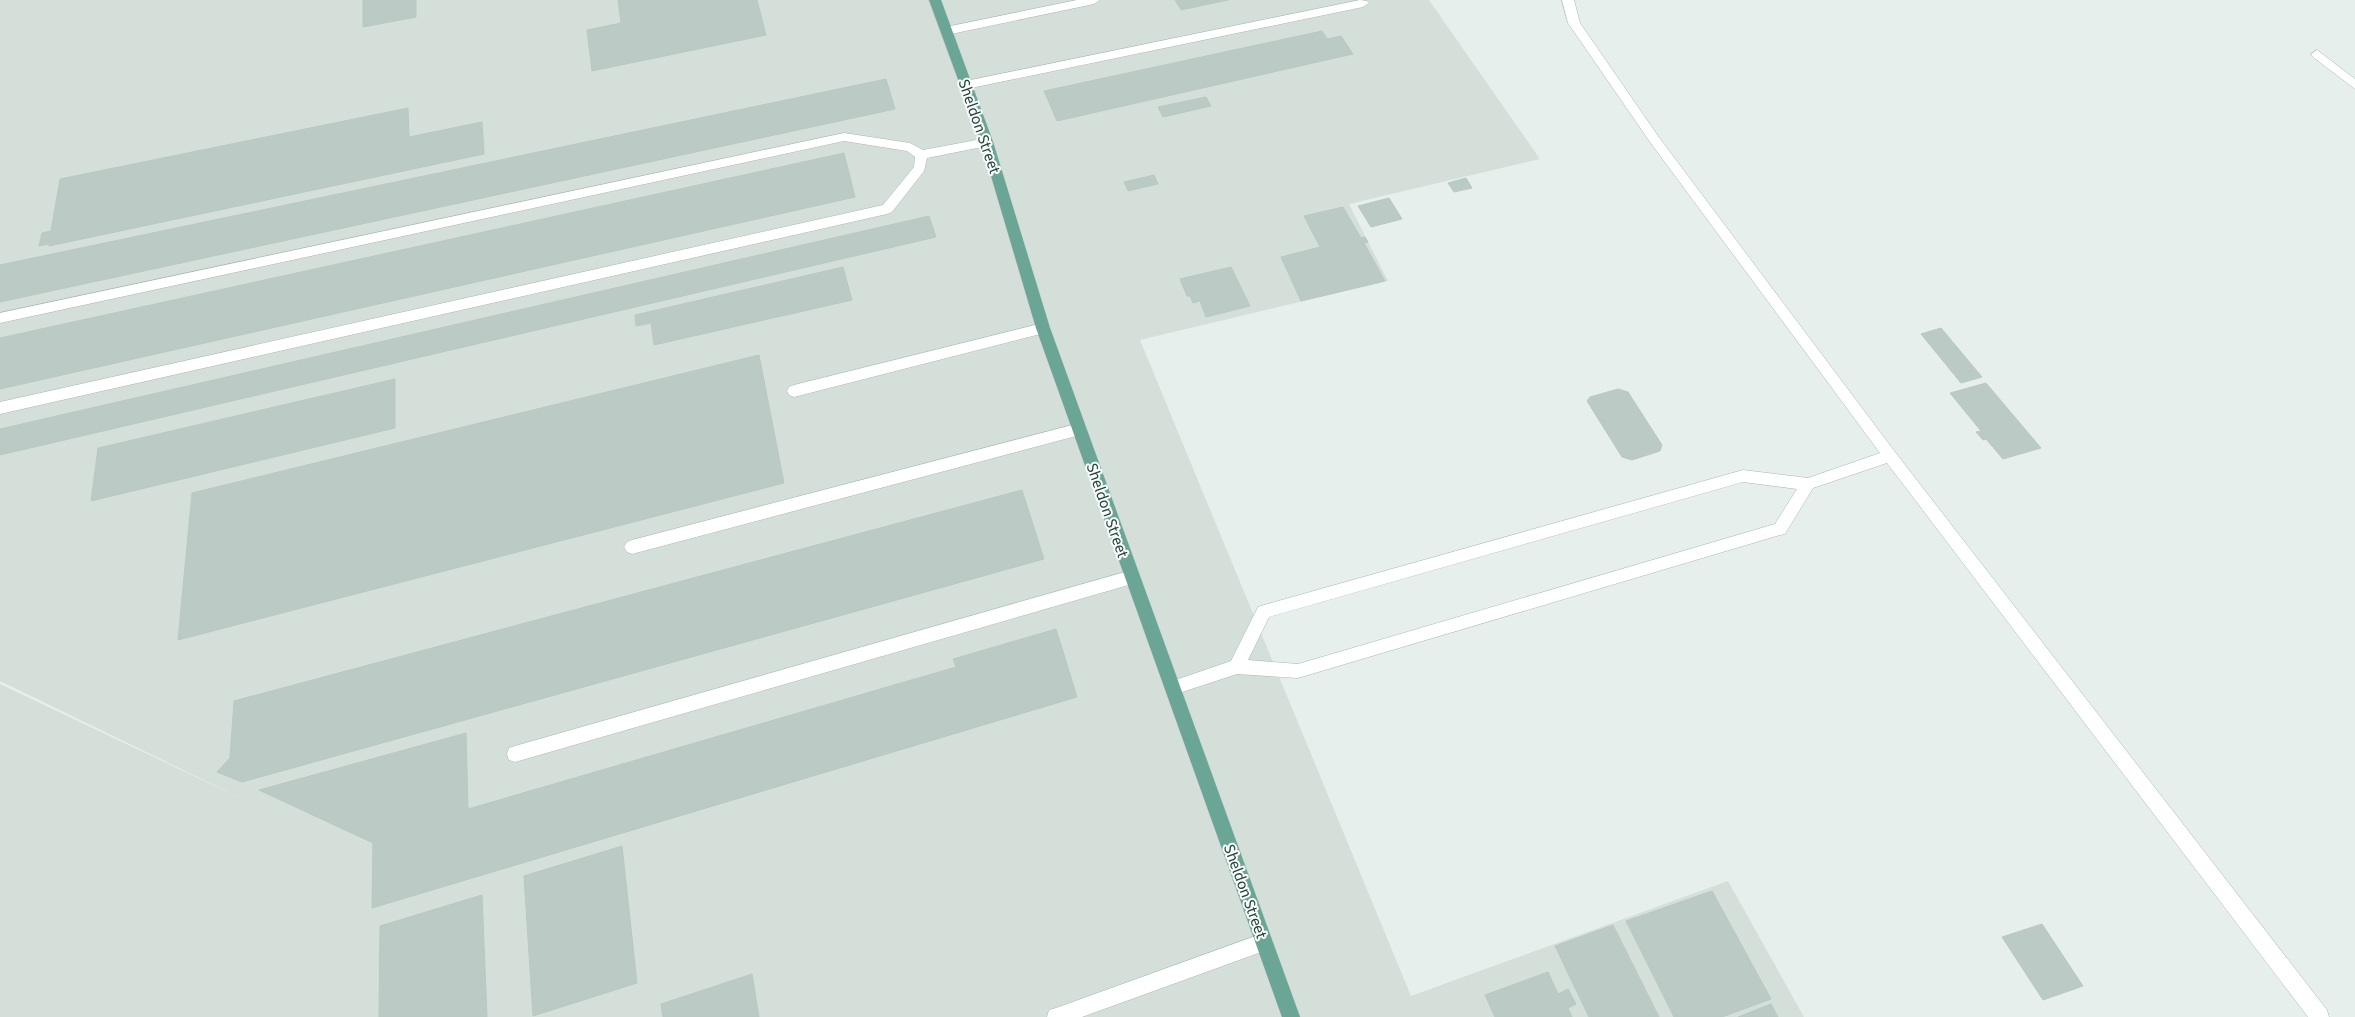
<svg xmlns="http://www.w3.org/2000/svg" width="2355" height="1017" font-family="'Source Sans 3',sans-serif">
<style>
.built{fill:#d4dfda}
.building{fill:#bbcac4;stroke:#b8c9c2}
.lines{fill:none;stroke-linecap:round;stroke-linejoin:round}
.minor-casing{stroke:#a8b8b2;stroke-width:1}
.major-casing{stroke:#c2cac8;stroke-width:1}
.minor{fill:#fff;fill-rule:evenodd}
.major{fill:#6aa596;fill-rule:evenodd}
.labels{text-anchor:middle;stroke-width:4;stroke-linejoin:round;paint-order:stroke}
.street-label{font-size:16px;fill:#24423a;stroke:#f7fbf9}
</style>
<rect width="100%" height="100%" fill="#e6efeb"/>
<polygon class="built" points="0,0 1429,0 1540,159 1349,204 1388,281 1140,340 1411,996 1728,881 1804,1017 0,1017 0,684 255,805 0,681"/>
<g class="building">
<polygon points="363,0 416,0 416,17 363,27"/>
<polygon points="618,0 757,0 766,35 592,71 587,30 621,23"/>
<polygon points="1175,0 1228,0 1181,10"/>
<polygon points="1322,31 1327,39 1341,36 1353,54 1057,121 1044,91"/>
<polygon points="886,79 895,109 0,302 0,265"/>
<polygon points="1206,97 1211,106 1163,117 1158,107"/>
<polygon points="408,108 409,137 482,122 484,154 49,246 49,244 39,246 42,233 51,231 60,179"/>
<polygon points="844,153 855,197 0,389 0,338"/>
<polygon points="1154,175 1158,184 1128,191 1124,182"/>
<polygon points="1466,178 1472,188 1454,192 1448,183"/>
<polygon points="1389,198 1402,219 1371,227 1358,206"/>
<polygon points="1343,207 1361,238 1365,237 1368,242 1364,243 1385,281 1301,301 1281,257 1320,247 1304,216"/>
<polygon points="929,216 936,237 0,455 0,429"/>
<polygon points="843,267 852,300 654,345 651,323 636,326 635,315"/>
<polygon points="1231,267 1250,306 1206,317 1200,301 1193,303 1190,296 1187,296 1180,279"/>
<polygon points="1941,328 1982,377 1961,383 1921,334"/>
<polygon points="759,355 784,483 178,640 192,493"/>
<polygon points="395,379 395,428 91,501 98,448"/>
<polygon points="1986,383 2041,448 2003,459 1986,439 1983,440 1976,432 1981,431 1950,393"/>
<polygon points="1618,389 1628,392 1662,445 1660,451 1632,460 1622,457 1587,401 1590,397"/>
<polygon points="1022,490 1044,559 242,782 217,772 230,758 234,701"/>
<polygon points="1056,629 1077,697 372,908 373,843 259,790 466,733 468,809 956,667 953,659"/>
<polygon points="622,846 637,983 533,1016 524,876"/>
<polygon points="1712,891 1771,999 1722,1017 1674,1017 1626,921"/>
<polygon points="482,895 487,1017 379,1017 380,926"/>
<polygon points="2042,924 2083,986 2043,1000 2002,937"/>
<polygon points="1613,925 1659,1017 1589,1017 1555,946"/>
<polygon points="1548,972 1558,994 1568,989 1576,1004 1568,1008 1572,1017 1495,1017 1485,995"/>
<polygon points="752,974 759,1017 663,1017 661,1004"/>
<polygon points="1771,1004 1778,1017 1738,1017"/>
</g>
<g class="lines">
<g class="minor-casing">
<g id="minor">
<polygon points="1077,0 1100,0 1094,4 946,35 940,31 946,27"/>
<polygon points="1360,0 1367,1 1369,3 1363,7 966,89 960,85 966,81"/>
<path d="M1562,0h12l6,23 78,113 237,316 432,558 2,7h-21l-421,-554 -74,25 -28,46 -5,1 -482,143 -61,-4 -64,21 -6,-2 -2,-5 2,-5 64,-22 27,-54 6,-2 479,-135 65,8 72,-25 -230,-311 -82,-119zM1743,482l54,7 -22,35 -477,140 -50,-4 21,-43z"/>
<polygon points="2317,50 2355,79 2355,89 2313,57 2311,54"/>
<polygon points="844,133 910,143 923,150 987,138 993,142 987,146 927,158 924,171 892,212 887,214 0,414 0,402 883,205 914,167 915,157 907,151 844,141 0,323 0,313"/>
<polygon points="1043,323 1048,324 1050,328 1048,332 794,397 789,395 787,391 789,387 794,385"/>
<polygon points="1080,423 1085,425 1087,429 1085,433 1080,435 632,554 627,552 624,547 627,542 632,540"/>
<polygon points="1132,570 1137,572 1140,577 1137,582 1132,584 515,762 509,760 507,754 509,748 515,746"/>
<polygon points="1264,933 1270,936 1273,942 1270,948 1264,951 1082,1017 1047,1017 1049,1010 1056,1008"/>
</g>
</g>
<g class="major-casing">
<polygon id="major" points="929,0 941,0 993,142 1050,328 1300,1017 1282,1017 1036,328 981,142"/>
</g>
<use href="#minor" class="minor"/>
<use href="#major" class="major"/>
</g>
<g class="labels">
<g class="street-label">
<text transform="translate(980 126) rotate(71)" y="6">Sheldon Street</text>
<text transform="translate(1108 510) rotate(71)" y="6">Sheldon Street</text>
<text transform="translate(1246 891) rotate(70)" y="6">Sheldon Street</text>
</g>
</g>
</svg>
